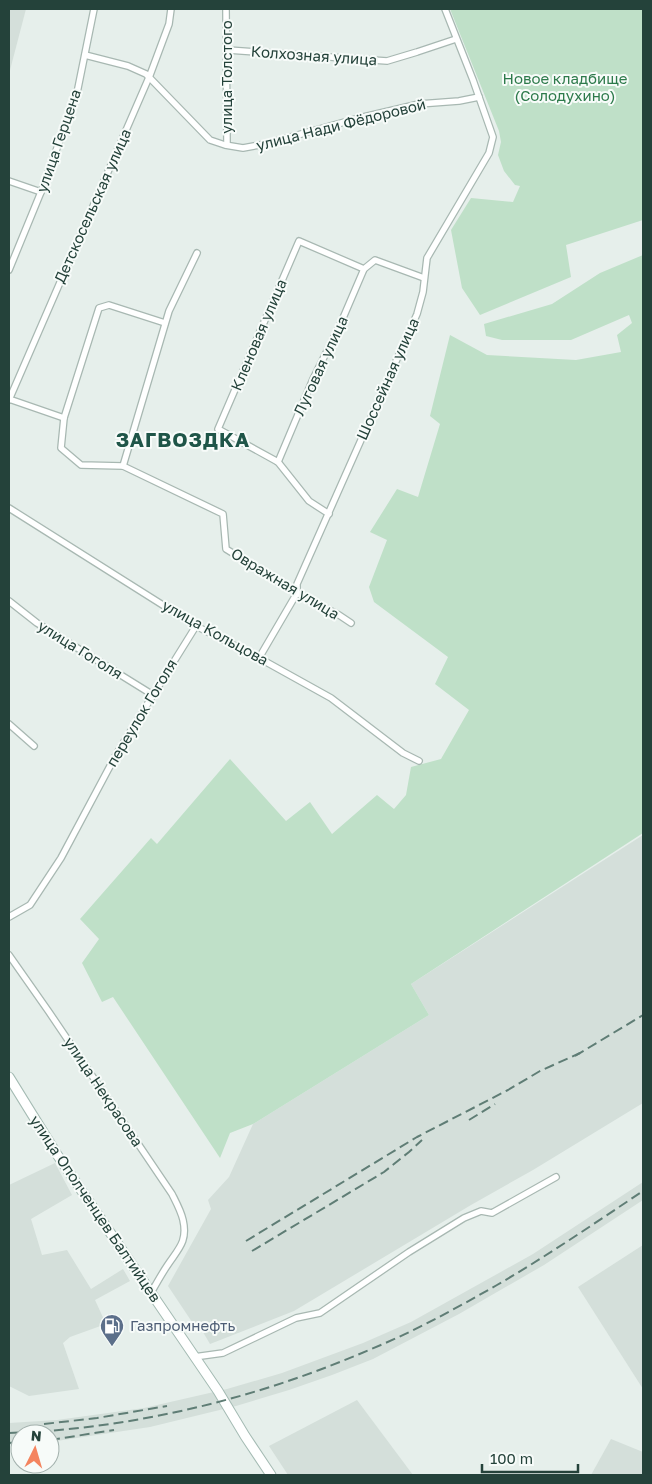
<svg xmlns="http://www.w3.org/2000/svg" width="652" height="1484" font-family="'Golos Text',sans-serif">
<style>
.built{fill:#d4dfda}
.green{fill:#bfe0c8}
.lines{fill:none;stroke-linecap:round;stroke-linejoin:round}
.minor-casing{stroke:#a8b8b2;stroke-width:8}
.secondary-casing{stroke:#a4bbb3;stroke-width:11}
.minor{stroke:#fff;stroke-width:5.5}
.secondary{stroke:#fff;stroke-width:9}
.rail{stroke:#5f7d75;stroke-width:2;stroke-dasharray:10 5;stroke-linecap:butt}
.labels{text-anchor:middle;stroke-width:4;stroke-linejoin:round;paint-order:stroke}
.street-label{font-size:15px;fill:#24423a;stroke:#f7fbf9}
.park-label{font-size:15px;fill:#2d7a4b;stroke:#f7fbf9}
.service-label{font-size:15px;fill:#4e5e75;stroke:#f7fbf9;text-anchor:start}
.district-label{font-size:20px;font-weight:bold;letter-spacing:1px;fill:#1f5548;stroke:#f7fbf9}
</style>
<rect width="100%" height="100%" fill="#e6efeb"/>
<g class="built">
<polygon points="9,9 26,9 9,74"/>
<polygon points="643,835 643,1103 533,1170 471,1205 294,1311 210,1344 200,1327 197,1328 194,1321 192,1322 168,1286 211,1209 208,1200 229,1177 253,1124 429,1015 411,984"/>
<polygon points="55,1163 72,1195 31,1219 42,1255 67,1250 91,1289 123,1269 130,1281 95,1300 106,1324 70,1337 63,1343 79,1389 29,1396 9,1386 9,1185"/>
<polygon points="643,1182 643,1200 544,1265 459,1314 373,1359 332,1375 289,1390 236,1406 150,1427 50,1442 50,1434 20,1434 20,1444 9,1445 9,1423 57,1420 144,1408 227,1389 282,1373 363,1343 411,1322 533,1254"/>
<polygon points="643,1245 643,1389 578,1287"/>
<polygon points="357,1400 413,1475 288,1475 269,1446"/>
<polygon points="611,1439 643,1452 643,1475 591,1475"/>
</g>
<g class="green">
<polygon points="450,9 643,9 643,220 566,245 571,277 480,315 462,288 451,230 471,198 513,202 520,186 515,185 504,171 498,155 501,142 499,131"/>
<polygon points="643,255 643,833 411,984 429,1015 253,1124 230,1133 220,1158 113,997 102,1002 82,963 99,939 80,919 151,838 157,844 230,759 286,821 310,802 332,834 377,795 394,809 406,795 411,767 441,759 469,710 435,684 448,657 374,602 369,587 387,540 370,532 397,489 418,497 440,424 430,416 450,335 487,355 576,360 621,352 617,335 632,323 629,315 571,340 502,340 486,336 484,324 552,304 600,273"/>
</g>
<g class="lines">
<g class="minor-casing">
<g id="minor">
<polyline points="226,9 227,145"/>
<polyline points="228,50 387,61 417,52 456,39"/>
<polyline points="85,55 128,66 146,74 210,140 225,145 243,148 265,144 359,118 419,104 459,101 479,97"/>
<polyline points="9,181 41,192"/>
<polyline points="9,270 41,192 77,93 94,9"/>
<polyline points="165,323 109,305 99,308 64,418 61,448 81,465 123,466 223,514 226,549 297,593 339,615 351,623"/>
<polyline points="9,399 64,418"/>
<polyline points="9,400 150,75 169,24 171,9"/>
<polyline points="278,462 313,379 340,325 364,269 375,260 424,278"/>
<polyline points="123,466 169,311 197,253"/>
<polyline points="9,508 196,626 259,658 331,698 403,753 419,761"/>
<polyline points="329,514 309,501 278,462 218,429 299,241 364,269"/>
<polyline points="9,601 37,623 153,695"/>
<polyline points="259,658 297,593 297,584 417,314 423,292 427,258 489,153 493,137 473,80 445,9"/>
<polyline points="9,724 34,746"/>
<polyline points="9,917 30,905 61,858 117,753 196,626"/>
<path d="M9,955l40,57 123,182c4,8 9,17 11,26 5,22 -5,29 -16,46 -6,9 -11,18 -16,27"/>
<polyline points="194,1357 223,1353 296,1318 320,1313 409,1252 464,1218 481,1211 492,1213 556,1177"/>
</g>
</g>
<g class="secondary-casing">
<polyline id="secondary" points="9,1077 56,1153 218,1391 245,1436 271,1475"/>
</g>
<use href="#minor" class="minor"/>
<use href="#secondary" class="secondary"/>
<g class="rail">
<polyline points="575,1056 643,1015"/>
<polyline points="469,1120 495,1104"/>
<polyline points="246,1241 417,1137 508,1090 540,1071 580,1053"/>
<polyline points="252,1251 384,1172 409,1152 422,1140"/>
<polyline points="44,1424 97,1418 167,1406"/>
<path d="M9,1433c123,-4 246,-34 360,-83 44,-18 86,-41 128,-65 50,-29 98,-62 146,-94"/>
<polyline points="50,1440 114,1430"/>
<polyline points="9,1443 20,1442"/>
</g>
</g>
<defs>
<g id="fuel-pin" transform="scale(1.25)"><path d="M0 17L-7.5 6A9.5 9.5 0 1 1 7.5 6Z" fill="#5c6f8a" stroke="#f7fbf9"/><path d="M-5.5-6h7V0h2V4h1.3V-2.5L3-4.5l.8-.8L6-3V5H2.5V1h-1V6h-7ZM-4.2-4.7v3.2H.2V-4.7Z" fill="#fff"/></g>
</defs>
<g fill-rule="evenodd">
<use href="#fuel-pin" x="112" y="1326"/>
</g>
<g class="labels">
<g class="street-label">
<text transform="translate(314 56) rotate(4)" y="5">Колхозная улица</text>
<text transform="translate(227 77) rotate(-90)" y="5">улица Толстого</text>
<text transform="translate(341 125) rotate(-14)" y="5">улица Нади Фёдоровой</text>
<text transform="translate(59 141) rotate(-71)" y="5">улица Герцена</text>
<text transform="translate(93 206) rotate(-66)" y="5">Детскосельская улица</text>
<text transform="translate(259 335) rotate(-67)" y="5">Кленовая улица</text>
<text transform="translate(321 366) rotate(-65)" y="5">Луговая улица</text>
<text transform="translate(388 379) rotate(-66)" y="5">Шоссейная улица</text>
<text transform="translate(285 584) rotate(31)" y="5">Овражная улица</text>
<text transform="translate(215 633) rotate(29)" y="5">улица Кольцова</text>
<text transform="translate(80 650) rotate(32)" y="5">улица Гоголя</text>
<text transform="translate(142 713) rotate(-59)" y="5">переулок Гоголя</text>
<text transform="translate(103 1092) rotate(56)" y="5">улица Некрасова</text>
<text transform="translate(95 1209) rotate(56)" y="5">улица Ополченцев Балтийцев</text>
</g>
<g class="park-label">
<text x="565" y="84">Новое кладбище<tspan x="565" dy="17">(Солодухино)</tspan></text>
</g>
<g class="service-label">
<text x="130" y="1331">Газпромнефть</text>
</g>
<g class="district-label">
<text x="183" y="447">ЗАГВОЗДКА</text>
</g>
</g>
<rect width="652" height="1484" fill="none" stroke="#24423a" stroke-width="20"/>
<g transform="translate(35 1449) rotate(5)"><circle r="24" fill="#f7fbf9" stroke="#a3b1ad"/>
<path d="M0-4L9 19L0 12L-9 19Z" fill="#f4845f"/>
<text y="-8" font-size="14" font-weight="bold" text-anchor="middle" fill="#24423a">N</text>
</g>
<path d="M482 1464v8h96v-8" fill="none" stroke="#24423a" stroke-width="2.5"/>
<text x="490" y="1464" font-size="15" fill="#24423a" stroke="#f7fbf9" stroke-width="4" paint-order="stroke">100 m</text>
</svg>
